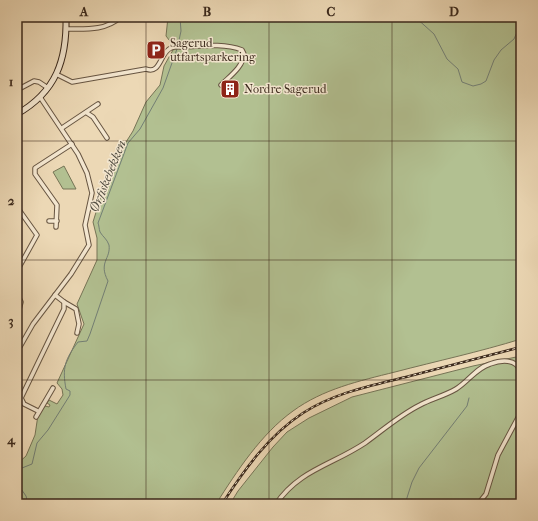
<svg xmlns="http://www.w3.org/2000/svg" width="538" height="521" font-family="'IM FELL French Canon',serif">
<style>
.green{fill:#b2c091;stroke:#767456}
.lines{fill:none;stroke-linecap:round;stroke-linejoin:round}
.stream{stroke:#737f75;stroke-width:1}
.street-casing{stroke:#675542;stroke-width:5.5}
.secondary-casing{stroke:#3b291c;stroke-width:7}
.street{stroke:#f3e6cf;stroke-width:3.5}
.secondary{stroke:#f3e6cf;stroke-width:5}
.rail-casing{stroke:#3b291c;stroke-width:2.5}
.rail{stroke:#f3e6cf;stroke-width:1;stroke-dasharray:3;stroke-linecap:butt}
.grid{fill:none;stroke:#3b291c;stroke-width:1;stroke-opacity:0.55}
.labels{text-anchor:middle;stroke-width:3;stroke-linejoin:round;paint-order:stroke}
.poi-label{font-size:12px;fill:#3b291c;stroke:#f3e6cf;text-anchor:start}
.water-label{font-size:13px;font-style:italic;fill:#524d41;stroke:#f3e6cf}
.neatline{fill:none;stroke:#3b291c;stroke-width:1.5}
.grid-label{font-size:13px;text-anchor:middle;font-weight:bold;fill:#3b291c}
</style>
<rect width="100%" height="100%" fill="#ecd8b5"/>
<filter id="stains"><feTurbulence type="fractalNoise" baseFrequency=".005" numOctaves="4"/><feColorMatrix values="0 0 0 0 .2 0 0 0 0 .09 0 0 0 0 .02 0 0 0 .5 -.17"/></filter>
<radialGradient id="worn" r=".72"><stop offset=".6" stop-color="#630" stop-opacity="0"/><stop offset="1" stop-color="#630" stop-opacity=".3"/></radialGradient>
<g class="green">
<path d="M168,17h353v322c-42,13 -84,22 -126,33 -36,9 -72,17 -102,39 -32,23 -56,60 -77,93h-192l-4,-7 1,7h-4v-10l2,1 -2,-3v-28l9,-8 9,-21 3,-20 7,-9 4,1 1,-2 -3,-2 2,-3 8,4 6,-9 -1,-6 -5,-6 27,-59 -7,-20 20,-44v-22l-4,-16 13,-42 15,-30 12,-19 13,-29 14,-17 4,-19 9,-16v-5l-7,-9z"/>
<polygon points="64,166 76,189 63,189 53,172"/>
<polygon points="521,356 521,504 230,504 238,491 273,447 287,432 309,418 352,397 473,366"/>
</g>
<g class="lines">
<g class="stream">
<polyline points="415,17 434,34 447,59 458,69 462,82 473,86 481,84 486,81 494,60 501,50 514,39 521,23"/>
<polyline points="178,45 181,31 180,17"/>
<path d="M17,470l15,-6 5,-21 11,-13 22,-35v-4l-4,-2c-4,-21 -1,-30 12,-47l9,-1 3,-7 18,-53c-10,-19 3,-22 1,-36 -2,-6 -6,-8 -9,-13 -1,-3 -1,-7 -2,-9l30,-80 12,-14 23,-41 14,-39"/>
<polyline points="17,483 26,496 28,504"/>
<polyline points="38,504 47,501 47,504"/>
<polyline points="405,504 412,482 419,468 467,406 469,398"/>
</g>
<g class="street-casing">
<g id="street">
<path d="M66,29c20,0 39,2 55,-12"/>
<path d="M56,74l16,8 74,-13c15,6 14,-17 25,-21 4,-2 9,-1 13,-1 18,-1 40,-4 58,3l2,4c-1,13 -14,22 -23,31"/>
<polyline points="17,90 34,81 39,82 48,88"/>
<polyline points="87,113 93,117 107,138"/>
<polyline points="62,128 98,104"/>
<polyline points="17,207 37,235 17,271"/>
<polyline points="49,221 57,221"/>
<polyline points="56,227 57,205 35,174 35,168 72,144"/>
<polyline points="17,294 21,302 17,317"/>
<polyline points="64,302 76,309 79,324 77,333"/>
<polyline points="17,352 33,324 71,274 89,245 85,225 92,193 87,173 78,154 40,97"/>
<polyline points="38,411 24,404 21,398 64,309 64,302 55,295"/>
<polyline points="36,417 53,388"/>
<path d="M276,504c23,-34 56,-39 89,-61 18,-13 35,-28 55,-38 11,-6 24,-9 36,-16 12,-7 20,-21 34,-25 11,-4 26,-6 31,8"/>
<polyline points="478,504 486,494 498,455 521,412"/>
</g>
</g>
<g class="secondary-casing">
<path id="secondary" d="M17,114c39,-22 50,-54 49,-97"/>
</g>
<use href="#street" class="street"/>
<use href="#secondary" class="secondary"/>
<g class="rail-casing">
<path id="rail" d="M222,504c22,-34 47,-69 81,-91 31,-20 67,-27 103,-36 38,-10 77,-20 115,-30"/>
</g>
<use href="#rail" class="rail"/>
</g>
<path class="grid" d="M146,17v487M269,17v487M392,17v487M17,141h504M17,260h504M17,380h504"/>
<defs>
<g id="parking-square" transform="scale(1)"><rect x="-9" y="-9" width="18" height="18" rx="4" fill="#8f2418" stroke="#f3e6cf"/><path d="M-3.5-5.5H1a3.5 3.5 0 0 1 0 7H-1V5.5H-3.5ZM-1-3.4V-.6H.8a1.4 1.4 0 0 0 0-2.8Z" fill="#fff"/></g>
<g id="building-square" transform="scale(1)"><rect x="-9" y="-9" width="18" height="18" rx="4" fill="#8f2418" stroke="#f3e6cf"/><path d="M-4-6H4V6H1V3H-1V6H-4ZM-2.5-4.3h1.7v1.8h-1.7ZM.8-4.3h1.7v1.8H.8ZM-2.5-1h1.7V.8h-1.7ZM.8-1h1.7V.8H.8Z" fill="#fff"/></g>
</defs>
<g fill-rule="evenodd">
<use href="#parking-square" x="156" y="50"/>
<use href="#building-square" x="230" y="89"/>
</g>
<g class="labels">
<g class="poi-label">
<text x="170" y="47">Sagerud<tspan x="170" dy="14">utfartsparkering</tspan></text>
<text x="244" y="93">Nordre Sagerud</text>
</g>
<g class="water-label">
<text transform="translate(107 176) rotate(-68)" y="5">Ørfiskebekken</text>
</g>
</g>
<rect width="538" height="521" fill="none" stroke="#ecd8b5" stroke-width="44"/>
<rect x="22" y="22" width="494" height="477" class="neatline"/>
<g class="grid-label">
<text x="84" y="16">A</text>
<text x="207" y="16">B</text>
<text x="331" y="16">C</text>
<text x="454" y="16">D</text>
<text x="11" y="86">1</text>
<text x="11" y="205">2</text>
<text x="11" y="325">3</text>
<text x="11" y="444">4</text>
</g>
<rect width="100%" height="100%" filter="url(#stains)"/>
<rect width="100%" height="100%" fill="url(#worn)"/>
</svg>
